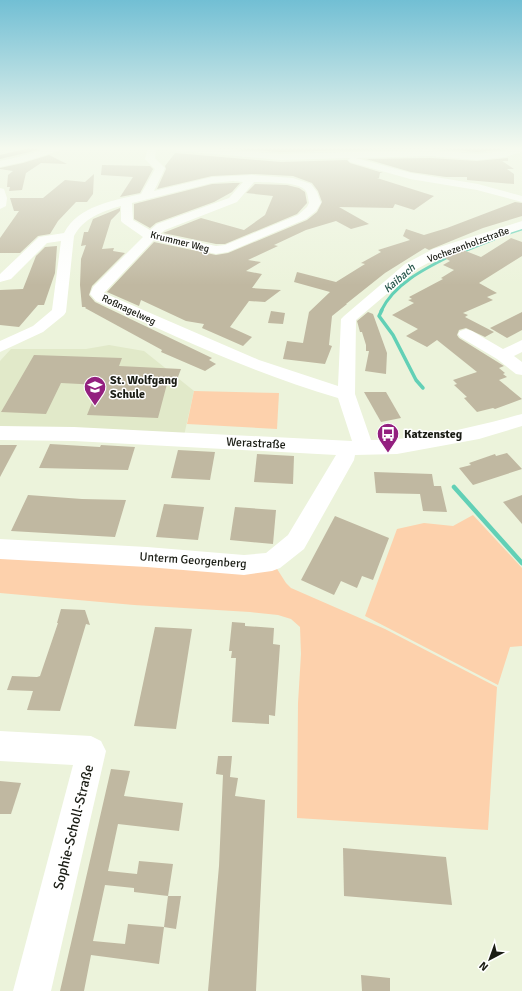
<svg xmlns="http://www.w3.org/2000/svg" width="522" height="991" font-family="Signika,sans-serif">
<style>
.built{fill:#e1e9c9}
.green{fill:#fdd1ac}
.lines{fill:none;stroke-linecap:round;stroke-linejoin:round}
.stream-far2{stroke:#62d0b6;stroke-width:3}
.stream-far1{stroke:#62d0b6;stroke-width:3.5}
.stream{stroke:#62d0b6;stroke-width:4.5}
.building{fill:#c0b8a1}
.minor{fill:#fff;fill-rule:evenodd}
.labels{text-anchor:middle;stroke-width:3;stroke-linejoin:round;paint-order:stroke}
.far-street-label{font-size:10px;fill:#1a1c14;stroke:#fff}
.far-water-label{font-size:11px;font-style:italic;fill:#27564b;stroke:#fff}
.poi-label{font-size:12px;font-weight:bold;fill:#1a1c14;stroke:#fff;text-anchor:start}
.street-label{font-size:12px;fill:#1a1c14;stroke:#fff}
.near-street-label{font-size:14px;fill:#1a1c14;stroke:#fff}
</style>
<rect width="100%" height="100%" fill="#ecf3db"/>
<polygon class="built" points="109,345 144,351 194,391 183,440 0,430 0,361 11,349 86,349"/>
<g class="green">
<polygon points="194,391 279,393 277,429 187,424"/>
<polygon points="473,515 522,568 522,646 510,647 498,685 365,616 397,529 424,523 453,526"/>
<polygon points="0,549 272,561 286,583 291,588 385,629 497,687 488,830 297,818 298,703 301,654 300,627 291,619 278,615 250,612 134,605 0,593"/>
</g>
<g class="lines">
<g class="stream-far2">
<polyline points="506,234 522,229"/>
<polyline points="459,253 494,239"/>
<path d="M381,311c13,-27 43,-42 69,-55"/>
</g>
<polyline class="stream-far1" points="382,310 379,316 393,335 416,380 423,388"/>
<polyline class="stream" points="454,487 522,563"/>
</g>
<g class="building">
<polygon points="33,147 38,150 0,159 0,155"/>
<polygon points="204,147 366,147 367,149 420,147 508,147 508,149 477,152 430,148 281,152"/>
<polygon points="175,153 281,162 347,160 350,163 383,173 380,173 379,178 377,178 434,196 414,210 395,204 393,208 339,207 369,224 351,229 336,221 306,230 274,245 278,246 248,260 261,262 246,271 262,274 252,288 281,290 265,302 249,301 230,327 252,337 243,346 202,328 204,324 186,321 141,300 139,306 107,292 154,242 216,255 228,253 307,220 317,212 322,202 318,191 312,183 293,176 252,174 212,176 157,189 166,169 165,166"/>
<polygon points="49,155 67,164 41,163 26,173 22,190 9,191 10,187 7,187 8,175 13,171 0,169 0,168 23,163"/>
<polygon points="430,158 477,161 508,158 508,161 502,161 514,169 507,169 514,174 514,184 467,180 467,177 446,177 411,172 366,159"/>
<polygon points="102,165 150,166 153,169 140,193 120,197 133,177 101,175"/>
<polygon points="94,174 93,194 87,202 76,202 58,221 50,234 38,236 20,253 0,253 0,238 19,211 14,211 10,198 43,198 65,180 85,182"/>
<polygon points="233,183 240,183 232,192 214,202 156,223 150,228 134,219 134,204 212,184"/>
<polygon points="255,184 287,185 299,188 305,192 307,203 297,214 225,244 216,244 163,233 201,218 244,230 265,215 273,196 246,193"/>
<polygon points="515,202 522,203 522,216 483,228 429,250 425,248 385,273 346,304 347,304 332,316 329,345 332,346 325,364 283,359 287,341 303,343 309,312 330,292 294,282 297,272 336,282 365,264 361,263 381,252 378,250 410,240 403,236 406,229 424,235 447,228"/>
<polygon points="120,208 120,211 111,220 102,249 114,248 113,251 125,253 92,286 89,295 95,302 212,358 209,360 216,364 205,371 161,352 162,350 85,308 86,307 82,307 80,285 81,259 86,245 81,246 84,232 88,232 93,219"/>
<polygon points="511,238 522,242 522,256 479,283 497,293 487,297 493,300 463,313 468,315 465,317 494,332 485,337 466,328 459,330 457,335 459,338 504,366 499,368 505,373 503,374 507,377 499,380 522,399 495,409 493,408 477,412 464,398 467,397 454,385 457,384 453,380 477,372 437,340 427,347 406,336 418,329 392,315 414,303 408,300 412,299 409,297 443,279 441,278 454,270 443,265 450,261 443,257 463,250 481,257"/>
<polygon points="57,246 55,273 44,305 38,305 19,327 0,325 0,290 23,289 36,256 45,247"/>
<polygon points="271,311 285,313 283,324 268,323"/>
<polygon points="368,312 373,314 387,353 386,374 365,371 369,351 366,351 366,345 362,332 360,332 357,321"/>
<polygon points="522,312 522,330 507,338 490,328"/>
<polygon points="34,355 122,358 119,366 181,369 175,385 167,384 158,418 87,415 99,385 61,383 46,414 1,412"/>
<polygon points="364,392 386,392 401,418 381,422"/>
<polygon points="50,444 100,447 101,445 135,447 128,470 39,468"/>
<polygon points="0,445 17,445 0,477"/>
<polygon points="178,450 215,452 210,480 171,478"/>
<polygon points="507,453 522,469 473,485 459,468 471,465 469,463 495,454 496,456"/>
<polygon points="257,454 294,456 293,484 254,482"/>
<polygon points="374,472 432,474 434,486 441,486 447,512 423,511 420,494 376,493"/>
<polygon points="28,495 82,499 126,500 115,537 11,531"/>
<polygon points="522,495 522,524 503,502"/>
<polygon points="164,504 204,507 198,540 156,537"/>
<polygon points="235,507 276,510 273,544 230,540"/>
<polygon points="335,516 389,538 373,580 362,576 357,588 341,581 334,595 301,580"/>
<polygon points="61,609 85,610 90,625 86,624 60,711 27,710 33,691 7,690 12,676 37,677 40,676 58,623 57,623"/>
<polygon points="232,622 245,623 245,626 274,628 273,644 280,645 275,716 269,715 269,724 232,722 236,658 231,658 232,651 229,651"/>
<polygon points="155,627 192,629 176,729 134,726"/>
<polygon points="218,756 232,756 230,777 238,778 235,796 265,800 256,991 208,991 219,866 223,775 216,774"/>
<polygon points="111,769 130,771 124,796 183,803 179,831 118,824 108,871 137,874 139,861 173,864 168,896 134,892 134,888 105,885 93,941 125,944 128,924 164,927 159,964 91,955 84,991 60,991"/>
<polygon points="0,781 21,783 11,814 0,814"/>
<polygon points="343,848 446,857 452,905 344,896"/>
<polygon points="168,896 181,896 176,929 164,927"/>
<polygon points="361,975 390,978 390,991 362,991"/>
</g>
<g class="lines">
<g class="minor">
<polygon points="53,147 66,147 64,149 23,162 0,167 0,161 18,157"/>
<path d="M148,147h41l92,7 149,-4 47,4 27,-3 18,-4v5l-17,5 -28,3 -47,-4 -74,2 55,15 67,11 44,12v6l-45,-12 -67,-11 -60,-17 -2,-2 2,-2 -69,2 -125,-11 -1,9 10,10 -11,23 58,-14 40,-2 41,3 18,6 6,8 4,11 -5,8 -10,8 -78,33 -12,2 -62,-14 -50,53 155,67 79,26 3,-67 3,-3 61,-52 28,-15 89,-28v8l-79,26 -28,15 -59,50 -1,74 16,46c51,0 102,-13 151,-26v12l-43,13 -82,15 -42,1 -1,5 -50,89 -24,19 -8,3 -28,4 -97,-8 -147,-8v-20l147,8 97,8 22,-2 22,-18 48,-80 -262,-14 -74,-1v-14l74,1 278,14 -14,-43c-84,-24 -162,-62 -242,-97l-6,-7 3,-7 50,-50 -20,-14 -2,-2v-15c-19,5 -38,13 -47,30l-8,76 -2,3 -21,17 -43,20v-11l33,-15 19,-16 9,-69 -14,2 -36,36 -11,3v-8l39,-37 25,-4c15,-28 49,-32 77,-39l14,-25 -10,-10zM233,181l10,1 -14,16 -72,26 -7,6 -17,-10 -1,-17 80,-20zM254,182c13,1 40,-1 50,7 4,3 4,9 5,14l-2,4 -9,8 -73,30 -9,1 -56,-12 5,-4 72,-28z"/>
<polygon points="0,188 4,189 7,198 6,206 0,209"/>
<polygon points="466,329 472,331 503,349 522,340 522,352 514,356 522,362 522,375 516,374 497,359 460,337 458,334 460,331"/>
<polygon points="0,731 91,736 101,741 106,751 51,991 13,991 73,765 0,761"/>
</g>
</g>
<linearGradient id="sky" x2="0" y2="1"><stop stop-color="#72bfd4"/><stop offset="0.52" stop-color="#f6faef"/><stop offset="1" stop-color="#f6faef" stop-opacity="0"/></linearGradient>
<rect width="522" height="285" fill="url(#sky)"/>
<defs>
<g id="school-pin" transform="scale(1.15)"><path d="M0 17L-7.5 6A9.5 9.5 0 1 1 7.5 6Z" fill="#93207f" stroke="#fff"/><path d="M0-5L7-2L0 1L-7-2ZM-4 1L0 2.5L4 1V4Q0 6-4 4Z" fill="#fff"/></g>
<g id="bus-pin" transform="scale(1.15)"><path d="M0 17L-7.5 6A9.5 9.5 0 1 1 7.5 6Z" fill="#93207f" stroke="#fff"/><path d="M-5-6H5V4H4V6H2V4H-2V6H-4V4H-5ZM-3.5-4V0h7V-4ZM-3.5 1.2v1.5H-2V1.2ZM2 1.2v1.5H3.5V1.2Z" fill="#fff"/></g>
</defs>
<g fill-rule="evenodd">
<use href="#school-pin" x="95" y="387"/>
<use href="#bus-pin" x="388" y="434"/>
</g>
<g class="labels">
<g class="far-street-label">
<text transform="translate(180 241) rotate(14)" y="4">Krummer Weg</text>
<text transform="translate(468 244) rotate(-20)" y="4">Vochezenholzstraße</text>
<text transform="translate(129 309) rotate(25)" y="4">Roßnagelweg</text>
</g>
<g class="far-water-label">
<text transform="translate(399 278) rotate(-41)" y="4">Kaibach</text>
</g>
<g class="poi-label">
<text x="110" y="384">St. Wolfgang<tspan x="110" dy="14">Schule</tspan></text>
<text x="404" y="438">Katzensteg</text>
</g>
<g class="street-label">
<text transform="translate(256 443) rotate(3)" y="4">Werastraße</text>
<text transform="translate(193 560) rotate(4)" y="4">Unterm Georgenberg</text>
</g>
<g class="near-street-label">
<text transform="translate(73 827) rotate(-76)" y="5">Sophie-Scholl-Straße</text>
</g>
</g>
<g transform="translate(490 959) rotate(221)" stroke="#ffffff" stroke-width="3" paint-order="stroke">
<path d="M0-3L7 15L0 10L-7 15Z" fill="#1a1c14"/>
<text y="-6" font-size="11" font-weight="bold" text-anchor="middle" fill="#1a1c14">N</text>
</g>
</svg>
